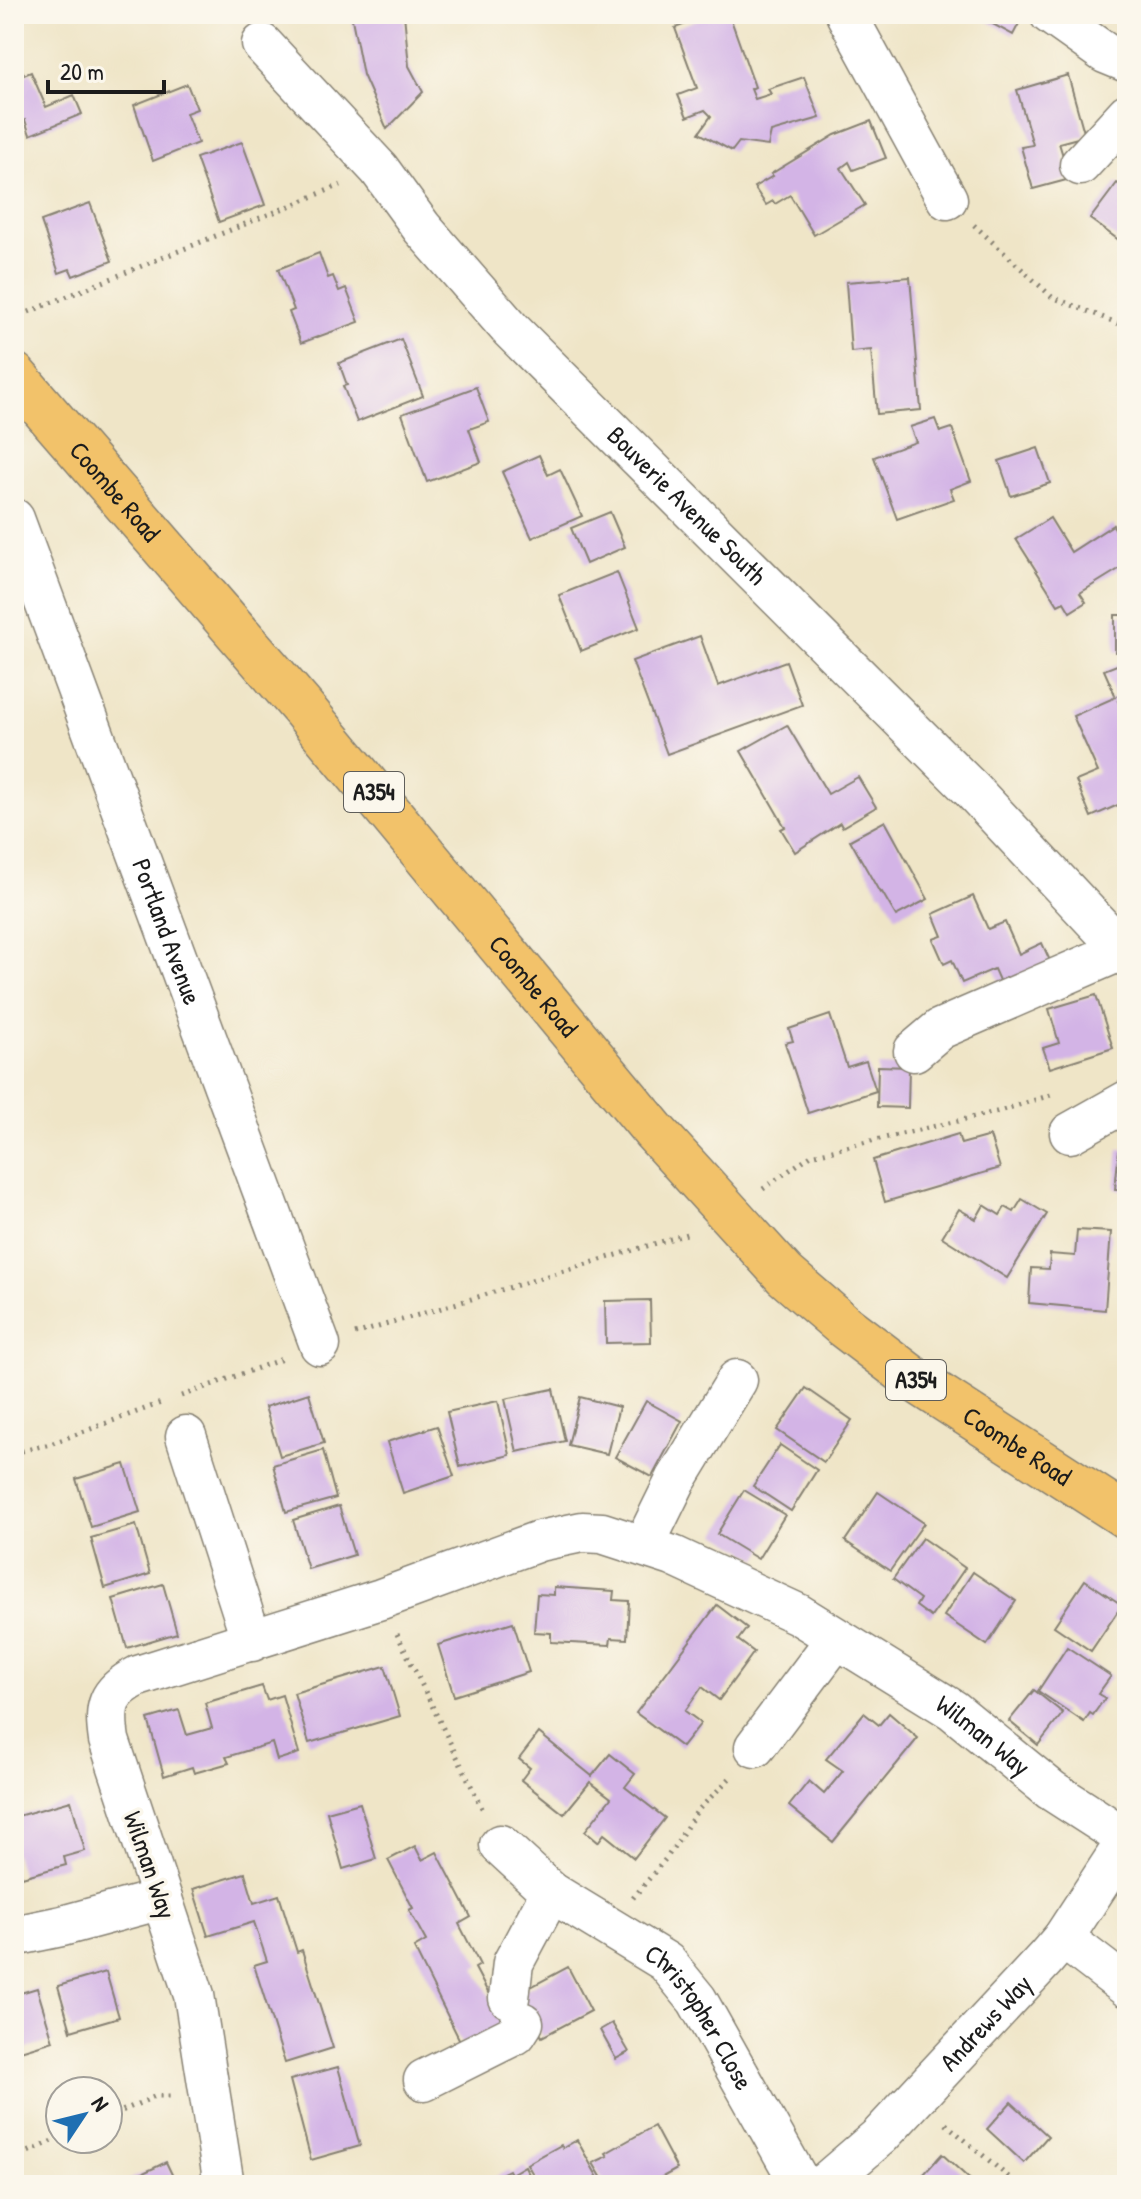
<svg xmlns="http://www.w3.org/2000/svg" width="1141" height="2199" font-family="'Patrick Hand',sans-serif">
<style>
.building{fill:#d3b4e6}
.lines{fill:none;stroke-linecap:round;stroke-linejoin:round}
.minor-casing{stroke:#868072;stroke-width:43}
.highway-casing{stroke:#868072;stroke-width:47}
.path{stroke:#868072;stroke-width:5;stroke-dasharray:2 6;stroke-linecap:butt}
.minor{stroke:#fff;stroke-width:40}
.highway{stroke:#f2c26a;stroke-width:44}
.labels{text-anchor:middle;stroke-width:7;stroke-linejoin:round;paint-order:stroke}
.shield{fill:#fbf7ec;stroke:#5f5e5a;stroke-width:2}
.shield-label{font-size:24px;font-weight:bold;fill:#1c1c1c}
.street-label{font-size:26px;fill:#1c1c1c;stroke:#fbf7ec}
</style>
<rect width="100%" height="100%" fill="#fbf7ec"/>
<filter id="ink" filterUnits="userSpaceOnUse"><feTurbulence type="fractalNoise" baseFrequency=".0125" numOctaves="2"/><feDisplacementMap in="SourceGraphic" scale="16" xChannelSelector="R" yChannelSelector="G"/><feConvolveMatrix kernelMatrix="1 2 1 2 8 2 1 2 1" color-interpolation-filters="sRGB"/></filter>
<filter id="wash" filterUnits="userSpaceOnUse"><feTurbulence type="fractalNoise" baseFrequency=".006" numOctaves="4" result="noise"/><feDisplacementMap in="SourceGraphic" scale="32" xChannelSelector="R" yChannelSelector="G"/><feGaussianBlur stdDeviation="1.8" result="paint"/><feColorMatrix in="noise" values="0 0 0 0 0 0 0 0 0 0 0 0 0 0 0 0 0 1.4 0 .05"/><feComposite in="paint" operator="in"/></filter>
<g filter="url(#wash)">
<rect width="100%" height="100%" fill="#efe5c7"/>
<g id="blocks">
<g class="building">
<polygon points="351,14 404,14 409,66 423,92 387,129 363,75"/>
<polygon points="712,14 729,14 755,87 751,89 755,99 771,94 768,89 804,77 820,118 771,132 768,146 739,142 732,151 699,133 711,116 705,110 687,117 678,95 697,88 675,28"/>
<polygon points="974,14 1024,14 1013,35"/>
<polygon points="14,51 24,75 31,72 46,107 74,95 82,114 30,135 25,120 14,124"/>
<polygon points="1068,75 1085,136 1059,143 1070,179 1033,189 1021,147 1033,145 1017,90"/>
<polygon points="187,84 197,109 186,113 198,143 153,161 134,105"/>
<polygon points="871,121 886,158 853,170 849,162 841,168 865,205 814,235 790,195 775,204 773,201 766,205 754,187 773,176 771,174 835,135"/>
<polygon points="242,142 265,205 219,222 196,158"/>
<polygon points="1117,183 1127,190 1127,246 1090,219"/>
<polygon points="90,203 112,261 73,276 70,269 59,273 41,221"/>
<polygon points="319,253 328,278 333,276 339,291 346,288 359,322 301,343 289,312 294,310 278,269"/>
<polygon points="910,277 921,410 877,414 871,350 851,352 846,282"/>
<polygon points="401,339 423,396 357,422 343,386 347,385 339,363"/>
<polygon points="476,387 489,422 469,429 481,462 427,482 402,414"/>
<polygon points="935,419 940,432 952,428 971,481 950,489 954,499 897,519 874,457 916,442 910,427"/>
<polygon points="1038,448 1050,483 1011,496 999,461"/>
<polygon points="539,455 548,475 560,469 582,516 532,538 502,472"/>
<polygon points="610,512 625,547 586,564 571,528"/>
<polygon points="1050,518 1071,552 1113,525 1118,534 1127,529 1127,564 1080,593 1086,602 1070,612 1064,602 1058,605 1016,539"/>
<polygon points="617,572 639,628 581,651 559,595"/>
<rect x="1115" y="615" width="12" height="37"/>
<polygon points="700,636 718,686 786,661 802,705 667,754 632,661"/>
<polygon points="1127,661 1127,697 1118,701 1127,721 1127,801 1091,817 1076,781 1098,772 1073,716 1116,697 1104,670"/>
<polygon points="787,725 828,794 858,777 876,807 842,827 840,823 795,852 781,829 785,827 741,751"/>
<polygon points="885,821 928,899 896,916 882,892 880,893 850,840"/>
<polygon points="973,896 988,929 1005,922 1019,954 1042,943 1051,963 1001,985 994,969 962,983 952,960 944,964 933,939 942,936 933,914"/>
<polygon points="1096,995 1113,1048 1050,1068 1043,1048 1059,1043 1049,1009"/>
<polygon points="830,1015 847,1067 866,1061 876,1091 808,1113 785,1043 793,1041 789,1029"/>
<polygon points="878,1066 909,1067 908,1108 877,1107"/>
<polygon points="958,1134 961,1144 990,1136 1000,1168 885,1202 873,1160"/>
<polygon points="1119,1149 1127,1150 1127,1190 1115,1189"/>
<polygon points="1022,1199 1047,1214 1007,1278 942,1237 959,1209 976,1219 984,1205 1000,1215 1005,1207 1014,1212"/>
<polygon points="1077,1230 1111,1232 1105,1310 1029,1303 1031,1268 1049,1269 1050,1254 1075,1256"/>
<polygon points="650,1300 651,1342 606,1343 605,1301"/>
<polygon points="806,1388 852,1420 824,1462 777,1430"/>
<polygon points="553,1389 565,1441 517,1452 505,1399"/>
<polygon points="309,1393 324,1443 280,1456 265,1407"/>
<polygon points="580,1397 619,1407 607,1454 568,1445"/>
<polygon points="498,1401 510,1455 460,1467 447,1412"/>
<polygon points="646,1401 682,1421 652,1477 615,1457"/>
<polygon points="437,1426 454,1476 403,1493 387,1442"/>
<polygon points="780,1445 817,1470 791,1511 753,1486"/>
<polygon points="323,1450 336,1498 286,1512 273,1465"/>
<polygon points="125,1464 140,1512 91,1527 76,1479"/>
<polygon points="744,1490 785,1515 758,1559 717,1534"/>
<polygon points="878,1492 924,1523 890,1571 845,1541"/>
<polygon points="339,1506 354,1555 308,1569 293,1520"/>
<polygon points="136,1525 150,1574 105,1588 91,1538"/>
<polygon points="922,1538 965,1568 931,1617 916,1606 920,1599 893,1579"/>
<polygon points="973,1572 1016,1601 987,1645 944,1616"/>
<polygon points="1085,1580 1122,1605 1091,1651 1054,1626"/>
<polygon points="163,1584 177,1633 127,1648 113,1599"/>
<polygon points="554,1587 614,1591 613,1600 629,1601 627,1639 611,1638 610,1645 551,1642 551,1633 534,1632 537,1594 554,1595"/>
<polygon points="717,1605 747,1628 738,1640 754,1652 719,1700 702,1687 685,1711 701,1723 682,1747 636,1713"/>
<polygon points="513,1622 529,1672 454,1696 438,1645"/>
<polygon points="1067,1647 1111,1676 1098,1694 1105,1698 1093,1715 1090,1713 1084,1722 1038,1691"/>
<polygon points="385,1666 400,1716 309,1743 294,1693"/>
<polygon points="262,1686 267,1700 282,1695 299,1753 277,1760 272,1743 226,1757 229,1763 194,1773 192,1767 164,1776 148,1719 179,1710 187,1735 212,1728 205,1703"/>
<polygon points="1034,1690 1063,1713 1038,1745 1009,1721"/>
<polygon points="864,1713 879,1725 889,1713 918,1738 833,1842 789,1806 809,1781 824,1794 843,1771 826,1759"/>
<polygon points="539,1733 592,1776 610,1754 635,1774 625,1787 665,1818 634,1858 604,1834 598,1842 585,1831 611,1798 590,1782 564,1814 521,1780 530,1768 519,1759"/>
<polygon points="71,1801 85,1851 64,1857 66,1865 22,1877 14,1850 14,1817"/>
<polygon points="360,1803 376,1859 343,1869 327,1812"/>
<polygon points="415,1846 422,1860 437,1852 471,1917 459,1924 480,1965 475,1968 495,2006 568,1967 591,2011 542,2037 531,2016 465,2051 414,1948 426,1941 409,1910 413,1908 388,1860"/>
<polygon points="245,1873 254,1903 279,1895 297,1952 302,1950 333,2048 285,2063 254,1965 267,1961 254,1922 208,1936 193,1889"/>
<polygon points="106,1972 119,2017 71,2031 58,1986"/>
<polygon points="37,1988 53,2041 14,2053 14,1995"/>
<polygon points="612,2023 629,2052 616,2059 600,2030"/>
<polygon points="338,2067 360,2146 311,2160 290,2080"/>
<polygon points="1011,2102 1048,2136 1024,2163 987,2129"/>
<polygon points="654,2126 677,2169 648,2185 606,2185 593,2163 608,2156 606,2153"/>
<polygon points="577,2140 602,2185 539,2185 527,2164 561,2145 563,2148"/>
<polygon points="942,2154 976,2185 914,2185"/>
<polygon points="166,2162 177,2185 117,2185 154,2168"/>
<polygon points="525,2166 534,2185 479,2185 509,2170 511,2174"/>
</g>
</g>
</g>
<g filter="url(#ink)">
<use href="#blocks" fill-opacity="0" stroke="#868072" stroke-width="2"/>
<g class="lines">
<g class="minor-casing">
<g id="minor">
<polyline points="846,14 947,199"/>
<polyline points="1050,14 1105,53 1127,62"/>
<path id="s1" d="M262,44l117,125 43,59 89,102 462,461 154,164"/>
<polyline points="1080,165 1127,114"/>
<path id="s2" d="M14,519l306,826"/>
<polyline points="914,1051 940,1029 1122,950"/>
<polyline points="1070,1133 1127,1101"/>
<polyline points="186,1436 252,1641"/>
<polyline points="644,1545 676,1480 737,1380"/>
<polyline points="755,1747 836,1639"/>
<path id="s3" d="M500,1845l51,47 115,70 31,38 104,185"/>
<polyline points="14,1936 62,1926 162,1899"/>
<polyline points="1063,1938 1127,1987"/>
<polyline points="509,1998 513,1963 551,1892"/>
<polyline points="424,2080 516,2034 523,2023 521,2022"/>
<path id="s4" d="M224,2185l-30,-190 -85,-255c-5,-34 -2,-48 29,-64l243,-77 158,-58 43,-9 20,1 71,23 125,58 155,96 98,80 76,49"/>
<path id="s5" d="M823,2185l57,-49 165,-177 18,-21 64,-98"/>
</g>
</g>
<g class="highway-casing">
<g id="highway">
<path id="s6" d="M14,375l287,331 353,425 131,144 59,51 71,54 212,137"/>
</g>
</g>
<g class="path">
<polyline points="974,225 1052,297 1127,327"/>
<polyline points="14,318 341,185"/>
<polyline points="763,1189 811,1155 996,1112 1051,1095"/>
<polyline points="355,1334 690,1233"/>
<polyline points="181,1396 285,1358"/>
<polyline points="14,1453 50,1444 161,1403"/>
<polyline points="397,1634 484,1812"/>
<polyline points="633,1898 668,1856 697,1811 732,1776"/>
<polyline points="108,2117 156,2096 172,2096"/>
<polyline points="946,2124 1018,2185"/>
<polyline points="14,2158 60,2138"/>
</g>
<use href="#minor" class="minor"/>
<use href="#highway" class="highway"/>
</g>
</g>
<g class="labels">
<g class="shield">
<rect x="344" y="772" width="60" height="40" rx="6"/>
<rect x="886" y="1360" width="60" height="40" rx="6"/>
</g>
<g class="shield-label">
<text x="374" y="800">A354</text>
<text x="916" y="1388">A354</text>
</g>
<g class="street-label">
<text dy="9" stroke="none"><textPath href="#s6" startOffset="154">Coombe Road</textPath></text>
<text dy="9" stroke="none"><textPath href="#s1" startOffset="628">Bouverie Avenue South</textPath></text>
<text dy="9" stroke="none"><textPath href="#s2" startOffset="440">Portland Avenue</textPath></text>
<text dy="9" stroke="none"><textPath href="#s6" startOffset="802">Coombe Road</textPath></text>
<text dy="9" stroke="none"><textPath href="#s6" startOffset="1474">Coombe Road</textPath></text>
<text dy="9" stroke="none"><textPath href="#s4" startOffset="1460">Wilman Way</textPath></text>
<text transform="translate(150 1865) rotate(71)" y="9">Wilman Way</text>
<text dy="9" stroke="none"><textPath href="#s3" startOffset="268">Christopher Close</textPath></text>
<text dy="9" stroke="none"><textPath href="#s5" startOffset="230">Andrews Way</textPath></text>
</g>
</g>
<rect width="1141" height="2199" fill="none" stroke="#fbf7ec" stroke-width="48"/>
<g transform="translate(84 2115) rotate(55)"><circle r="38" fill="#fbf7ec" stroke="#a29f99" stroke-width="2"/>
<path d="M0-6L14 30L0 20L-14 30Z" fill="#1f6fb2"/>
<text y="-12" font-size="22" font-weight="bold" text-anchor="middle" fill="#1c1c1c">N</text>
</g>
<path d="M48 80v12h116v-12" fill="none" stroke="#1c1c1c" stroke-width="4"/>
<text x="60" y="80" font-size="24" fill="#1c1c1c" stroke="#fbf7ec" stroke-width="6" paint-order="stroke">20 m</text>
</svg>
